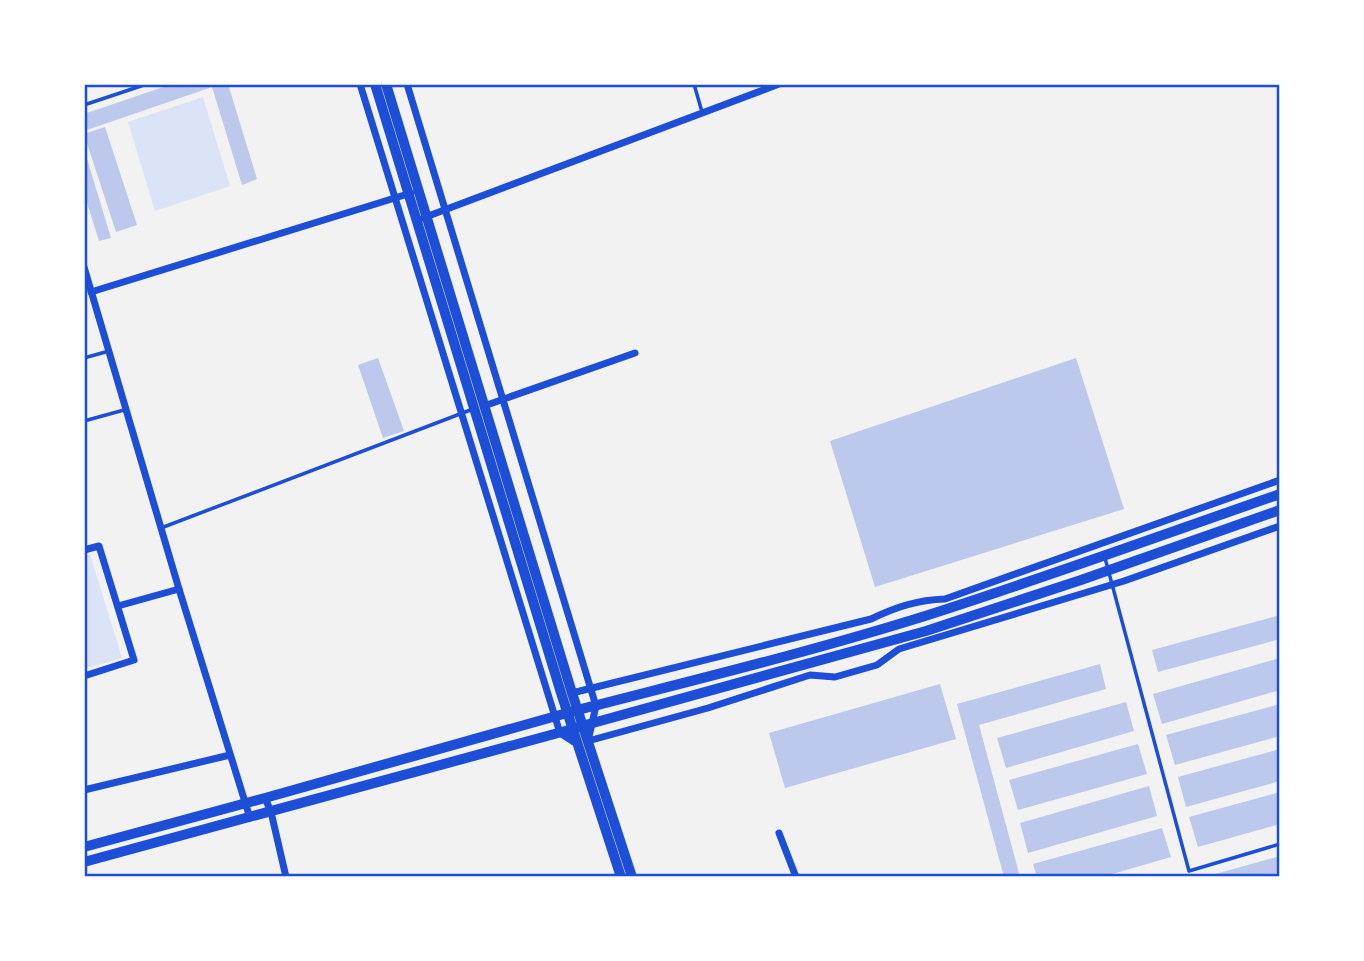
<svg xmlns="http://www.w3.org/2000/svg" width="1364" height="961" font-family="'Sofia Sans Condensed',sans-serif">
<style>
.green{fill:#dbe4f7}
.building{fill:#bdc9ec}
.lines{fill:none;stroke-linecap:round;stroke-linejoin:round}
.service{stroke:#1d4ed8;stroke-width:3.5}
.minor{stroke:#1d4ed8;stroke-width:7}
.secondary{stroke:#1d4ed8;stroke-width:10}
.primary{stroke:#1d4ed8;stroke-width:10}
.neatline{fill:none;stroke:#1d4ed8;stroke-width:2.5}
</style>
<rect width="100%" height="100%" fill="#f2f2f2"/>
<g class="green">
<polygon points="203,97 230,186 155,211 128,122"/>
<polygon points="90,554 122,658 84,669 84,555"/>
</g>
<g class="building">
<polygon points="172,84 228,84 257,179 242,185 212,87 84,131 84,114"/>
<polygon points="105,127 137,225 116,232 84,134"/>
<polygon points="85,152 111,238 99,241 84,193"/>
<polygon points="378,358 404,431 383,438 358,365"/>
<polygon points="1076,358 1124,509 875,587 830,441"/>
<polygon points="1280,615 1280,639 1158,672 1152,650"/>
<polygon points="1280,658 1280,690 1162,724 1153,694"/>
<polygon points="1100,664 1106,689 979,725 1020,877 1004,877 957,704"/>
<polygon points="940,684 956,739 785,788 769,733"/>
<polygon points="1126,702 1134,731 1006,768 997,738"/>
<polygon points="1280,704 1280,736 1175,765 1166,735"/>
<polygon points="1138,744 1147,774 1018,810 1009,780"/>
<polygon points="1280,749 1280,781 1186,807 1178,777"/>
<polygon points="1149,786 1157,816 1028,853 1020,823"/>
<polygon points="1280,792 1280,824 1198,847 1189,817"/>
<polygon points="1162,828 1171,857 1102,877 1037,877 1033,864"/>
<polygon points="1280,856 1280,877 1208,877 1208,876"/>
</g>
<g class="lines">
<g class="service">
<polyline points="694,84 702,112"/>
<polyline points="84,105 147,84"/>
<polyline points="84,358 109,351"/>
<polyline points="84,421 124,410"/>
<polyline points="161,528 473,409"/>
<polyline points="1105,558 1189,871 1280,844"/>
</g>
<g class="minor">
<polyline points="360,84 560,733 577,744"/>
<polyline points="407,84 596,706 588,741 708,708 810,675 835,677 877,665 899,649 1124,581 1280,526"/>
<polyline points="1280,84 1280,85"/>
<polyline points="423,218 779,84"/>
<polyline points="84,267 179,589 250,818"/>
<polyline points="91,292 411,193"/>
<polyline points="484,406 635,353"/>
<polyline points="84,550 99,546 134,660 84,676"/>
<polyline points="118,606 179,589"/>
<path d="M572,693l299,-74c25,-12 46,-19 74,-20l335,-119"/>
<polyline points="84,790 230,755"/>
<polyline points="265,798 271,812 286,877"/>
<polyline points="779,833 796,877"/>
</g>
<g class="secondary">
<polyline points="84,847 265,798 574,711"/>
<polyline points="84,862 580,727"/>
</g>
<g class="primary">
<polyline points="375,84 562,696 621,877"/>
<polyline points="386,84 572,693 632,877"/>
<path d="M578,710c116,-30 232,-58 347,-94 119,-38 237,-81 355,-122"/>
<polyline points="582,726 926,631 1081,580 1280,510"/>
</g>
</g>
<rect width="1364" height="961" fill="none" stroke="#ffffff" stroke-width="172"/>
<rect x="86" y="86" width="1192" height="789" class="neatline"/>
</svg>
